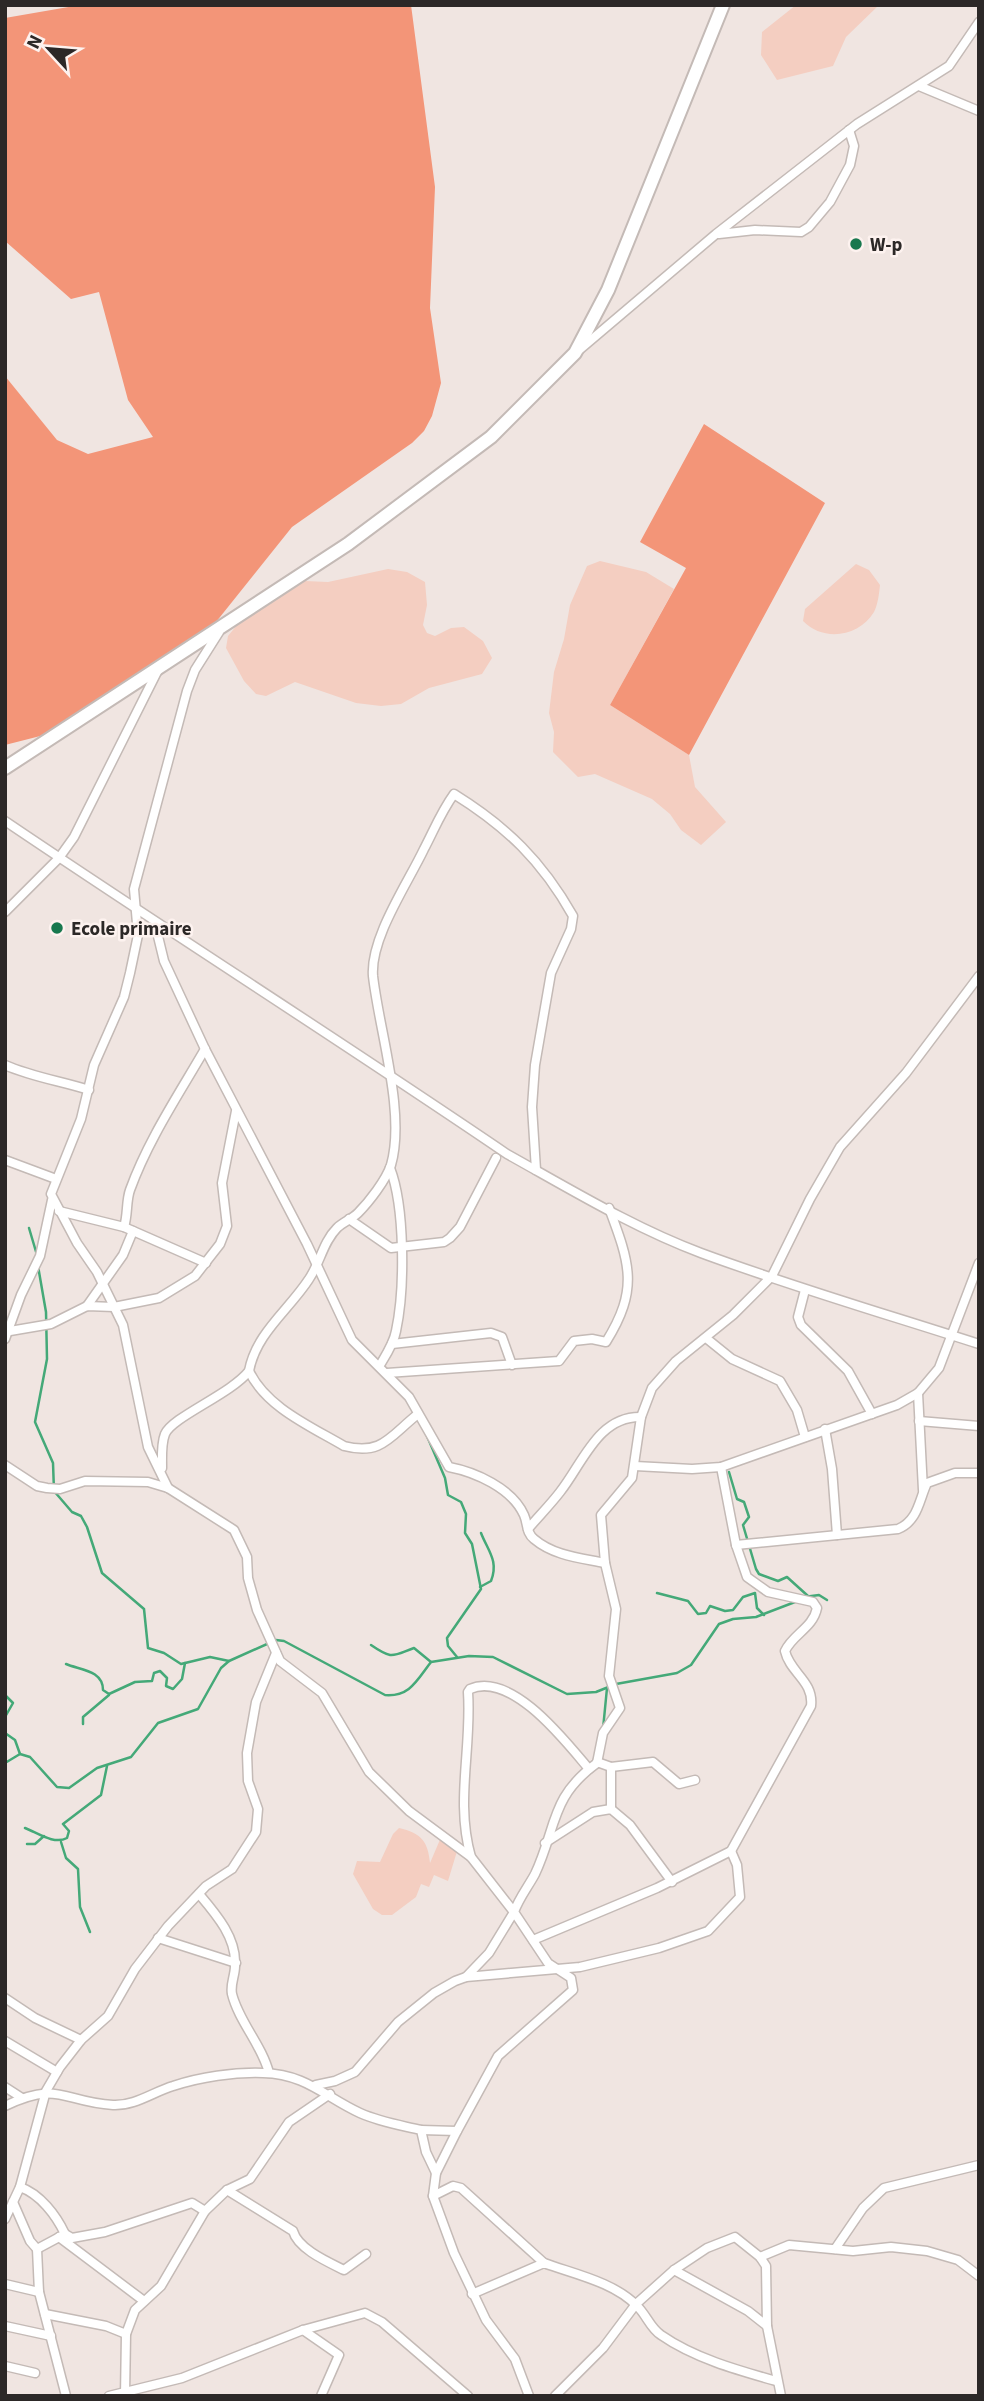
<svg xmlns="http://www.w3.org/2000/svg" width="984" height="2401" font-family="'Source Sans 3',sans-serif">
<style>
.green{fill:#f4cec1}
.forest{fill:#f39578}
.lines{fill:none;stroke-linecap:round;stroke-linejoin:round}
.stream{stroke:#44a978;stroke-width:2.5}
.street-casing{stroke:#c4bab6;stroke-width:11}
.secondary-casing{stroke:#c4bab6;stroke-width:16}
.street{stroke:#fff;stroke-width:8}
.secondary{stroke:#fff;stroke-width:12}
.poi-dot{fill:#18784e;stroke:#fdf2ef;stroke-width:2.5}
.labels{text-anchor:middle;stroke-width:5;stroke-linejoin:round;paint-order:stroke}
.poi-label{font-size:19px;font-weight:bold;fill:#2c2827;stroke:#fdf2ef;text-anchor:start}
</style>
<rect width="100%" height="100%" fill="#f0e5e1"/>
<g class="green">
<polygon points="796,5 879,5 846,37 833,66 777,80 761,55 762,32"/>
<polygon points="600,561 646,572 674,589 610,705 689,755 695,787 726,822 701,845 681,830 670,814 652,799 595,774 578,777 553,752 554,732 549,713 554,672 564,639 570,605 587,566"/>
<path d="M856,564l13,6 11,15c-1,9 -2,19 -6,27 -15,25 -51,30 -71,9l2,-12z"/>
<polygon points="388,569 407,572 425,582 427,605 423,625 427,633 435,636 451,628 464,627 483,641 492,658 482,674 429,688 401,704 381,706 356,703 295,682 266,696 256,694 244,681 226,648 228,636 237,625 305,581 328,582"/>
<path d="M399,1828c22,5 29,13 31,35l12,-28 16,13 -10,33 -14,-6 -5,12 -8,-3 -5,13 -24,18h-10l-9,-6 -20,-35 4,-13 23,1 13,-28z"/>
</g>
<g class="forest">
<polygon points="80,5 411,5 435,187 430,308 441,383 432,416 424,431 412,443 292,527 216,622 56,732 5,745 5,376 57,440 88,454 153,437 128,400 99,292 71,299 5,241 5,18"/>
<polygon points="704,424 825,503 689,755 610,705 686,568 640,542"/>
</g>
<g class="lines">
<g class="stream">
<polyline points="29,1228 37,1255"/>
<polyline points="38,1266 46,1312 47,1359 35,1422 53,1463 54,1491 72,1512 81,1516 87,1527 102,1573 144,1609 148,1648 164,1653 181,1664 210,1657 229,1661"/>
<polyline points="427,1436 445,1478 448,1495 461,1502 466,1514 465,1533 472,1544 481,1589 447,1638 448,1646 457,1657"/>
<polyline points="729,1472 737,1499 744,1502 749,1517 743,1525 756,1569 759,1574 778,1581 787,1577 808,1596"/>
<path d="M480,1587l11,-6c8,-20 -3,-30 -10,-48"/>
<polyline points="657,1593 688,1601 698,1614 706,1613 710,1606 725,1611 733,1610 743,1597 755,1593 757,1608 764,1615"/>
<polyline points="804,1597 819,1595 827,1600"/>
<path d="M371,1645c22,15 21,11 43,3l17,14"/>
<path d="M66,1664c14,6 37,6 37,26l6,4 26,-12 17,-1 2,-8 6,-2 7,7 -1,8 7,3 9,-10 3,-16"/>
<polyline points="5,1695 13,1703 5,1717"/>
<polyline points="83,1724 83,1717 109,1695"/>
<polyline points="603,1729 607,1688"/>
<polyline points="5,1733 15,1740 20,1754"/>
<path d="M5,1763l15,-9 10,3 27,30 12,1 28,-20 34,-11 27,-34 40,-14 23,-41 8,-7 47,-21 8,1 101,54c25,2 32,-15 46,-33l38,-6 24,1 74,37 29,-2 20,-8 61,-11 14,-8 28,-41 14,-5 23,-2 39,-15"/>
<path d="M25,1828c13,5 29,17 42,10l2,-7 -6,-7 38,-29 6,-29"/>
<polyline points="61,1842 66,1858 78,1869 80,1907 90,1932"/>
<polyline points="27,1844 35,1844 44,1836"/>
</g>
<g class="street-casing">
<g id="street">
<polyline points="919,86 979,111"/>
<polyline points="719,234 755,230 801,232 809,227 830,202 850,165 854,146 849,130"/>
<polyline points="578,351 716,234 857,124 949,66 979,22"/>
<path d="M5,821c167,113 336,220 502,333 63,35 127,74 194,99 92,34 185,61 278,91"/>
<polyline points="5,912 59,858 74,837 158,670"/>
<path d="M155,924l9,37 41,88 102,195 45,96 57,57 40,70c26,5 63,21 75,48 4,9 2,18 10,24 20,17 47,19 71,24"/>
<path d="M5,1065c27,12 56,16 84,25"/>
<polyline points="5,1160 56,1179"/>
<polyline points="59,1211 124,1227 206,1263"/>
<polyline points="349,1219 391,1248 444,1242 450,1238 460,1227 496,1158"/>
<path d="M124,1227c4,-12 2,-26 6,-37 18,-50 49,-96 75,-141"/>
<polyline points="805,1290 798,1317 801,1325 848,1371 872,1414"/>
<polyline points="87,1306 123,1255 133,1231"/>
<polyline points="10,1331 51,1324 87,1306 114,1307 159,1298 195,1276 220,1244 227,1226 222,1183 236,1111"/>
<polyline points="706,1338 732,1359 780,1381 797,1410 805,1437"/>
<polyline points="5,1339 21,1295 40,1256 52,1200"/>
<polyline points="392,1344 491,1333 502,1337 512,1365"/>
<path d="M380,1365c6,-10 14,-22 16,-34 9,-42 9,-124 -6,-163"/>
<path d="M387,1373l172,-12 15,-20 18,-2 14,3c33,-53 24,-78 3,-134"/>
<polyline points="918,1393 923,1490"/>
<path d="M418,1414c-28,22 -36,42 -74,32 -34,-20 -78,-39 -95,-75 7,-38 40,-61 60,-92 11,-16 14,-37 28,-51 6,-6 15,-9 21,-15 11,-11 28,-33 33,-48 15,-52 -12,-135 -18,-189 -3,-38 35,-93 51,-127 10,-19 17,-37 30,-55 53,33 88,67 119,122l-2,13 -20,44 -16,92 -3,42 4,63"/>
<polyline points="919,1421 979,1426"/>
<polyline points="825,1429 832,1469 837,1535"/>
<polyline points="5,1465 37,1486 47,1488 60,1489 85,1481 148,1482 168,1488 234,1530 247,1557 248,1578 257,1610 280,1661 322,1693 369,1772 409,1811 471,1857 514,1912 489,1953 466,1977"/>
<polyline points="635,1466 692,1469 721,1467 897,1405 918,1393 939,1368 979,1263"/>
<path d="M162,1468c0,-11 -1,-24 3,-34 7,-17 66,-40 84,-63"/>
<polyline points="168,1488 148,1447 123,1325 97,1272 77,1243 51,1194 81,1119 94,1065 124,997 130,973 138,935 134,889 187,691 195,670 219,632"/>
<path d="M528,1529c10,-12 22,-24 32,-37 23,-29 38,-76 81,-75"/>
<path d="M736,1545l162,-16c20,-8 21,-29 29,-46l28,-10h24"/>
<polyline points="597,1762 611,1767 653,1762 679,1784 695,1780"/>
<polyline points="611,1809 611,1767"/>
<polyline points="545,1843 593,1812 611,1809 630,1825 672,1882"/>
<path d="M471,1857c-16,-55 1,-109 -3,-165l2,-3c42,-18 96,53 119,80"/>
<path d="M199,1894c17,20 38,44 36,72 0,10 -5,18 -3,28 7,28 30,51 37,79"/>
<polyline points="158,1938 236,1963"/>
<path d="M533,1940l124,-52 74,-37 80,-145c3,-25 -21,-33 -26,-55 8,-17 28,-23 32,-43l-4,-6 -45,-10 -21,-15 -11,-32 -15,-78"/>
<polyline points="5,1998 35,2018 81,2040"/>
<polyline points="5,2041 57,2072"/>
<polyline points="316,2085 335,2081 355,2072 398,2022 434,1993 455,1981 466,1977 580,1967 659,1948 708,1931 740,1897 737,1865 731,1851"/>
<polyline points="5,2087 22,2098"/>
<path d="M5,2106c54,-26 58,-4 108,-1 22,1 40,-13 60,-19 27,-9 61,-14 90,-13 43,1 62,24 97,40 20,9 40,12 61,17l5,22 10,21 -3,23 21,57 32,67 29,39 14,37"/>
<path d="M421,2130l36,1 41,-75 75,-66 -2,-12 -23,-15 -34,-51c5,-14 14,-25 21,-38 22,-47 15,-77 62,-111l6,-30 17,-25 -11,-32 7,-67 -11,-46 -4,-48 31,-37 9,-61 11,-29 24,-27 57,-46 39,-39 38,-77 30,-52 66,-74 73,-97"/>
<polyline points="436,2173 457,2131"/>
<path d="M20,2187c20,7 36,28 45,47"/>
<path d="M227,2190l66,41c5,18 35,31 51,39l22,-16"/>
<polyline points="433,2196 453,2186 461,2188 544,2263"/>
<polyline points="13,2202 30,2241 37,2249 65,2234 72,2238 105,2232 192,2203 205,2211 227,2190 250,2179 289,2122 330,2094"/>
<polyline points="5,2219 20,2187 46,2091 60,2067 81,2040 108,2016 135,1969 168,1926 206,1886 232,1869 256,1832 258,1809 248,1781 247,1753 256,1702 276,1653"/>
<polyline points="59,2237 144,2301"/>
<polyline points="37,2249 39,2292 66,2396"/>
<polyline points="835,2249 863,2208 884,2188 979,2165"/>
<polyline points="760,2257 789,2245 853,2251 891,2247 927,2251 958,2260 979,2276"/>
<polyline points="674,2270 748,2311 767,2326 781,2396"/>
<polyline points="5,2284 39,2292"/>
<path d="M472,2294l72,-31c30,11 70,19 93,43 9,8 13,22 24,29 33,23 76,35 115,46"/>
<polyline points="45,2314 106,2326 126,2334"/>
<polyline points="5,2326 51,2336"/>
<polyline points="303,2330 339,2355 321,2396"/>
<polyline points="5,2366 35,2373"/>
<polyline points="109,2396 182,2378 303,2330 365,2313 382,2322 468,2396"/>
<polyline points="125,2396 126,2334 135,2310 161,2286 205,2211"/>
<polyline points="555,2396 603,2348 636,2304 674,2270 707,2248 735,2237 760,2257 766,2266 767,2326"/>
</g>
</g>
<g class="secondary-casing">
<polyline id="secondary" points="5,768 348,544 491,437 575,353 608,290 723,5"/>
</g>
<use href="#street" class="street"/>
<use href="#secondary" class="secondary"/>
</g>
<g class="poi-dot">
<circle cx="856" cy="244" r="7"/>
<circle cx="57" cy="928" r="7"/>
</g>
<g class="labels">
<g class="poi-label">
<text x="870" y="251">W-p</text>
<text x="71" y="935">Ecole primaire</text>
</g>
</g>
<rect width="984" height="2401" fill="none" stroke="#2c2827" stroke-width="14"/>
<g transform="translate(49 49) rotate(296)" stroke="#fdf2ef" stroke-width="5" paint-order="stroke">
<path d="M0-5L12 26L0 18L-12 26Z" fill="#2c2827"/>
<text y="-10" font-size="19" font-weight="bold" text-anchor="middle" fill="#2c2827">N</text>
</g>
</svg>
